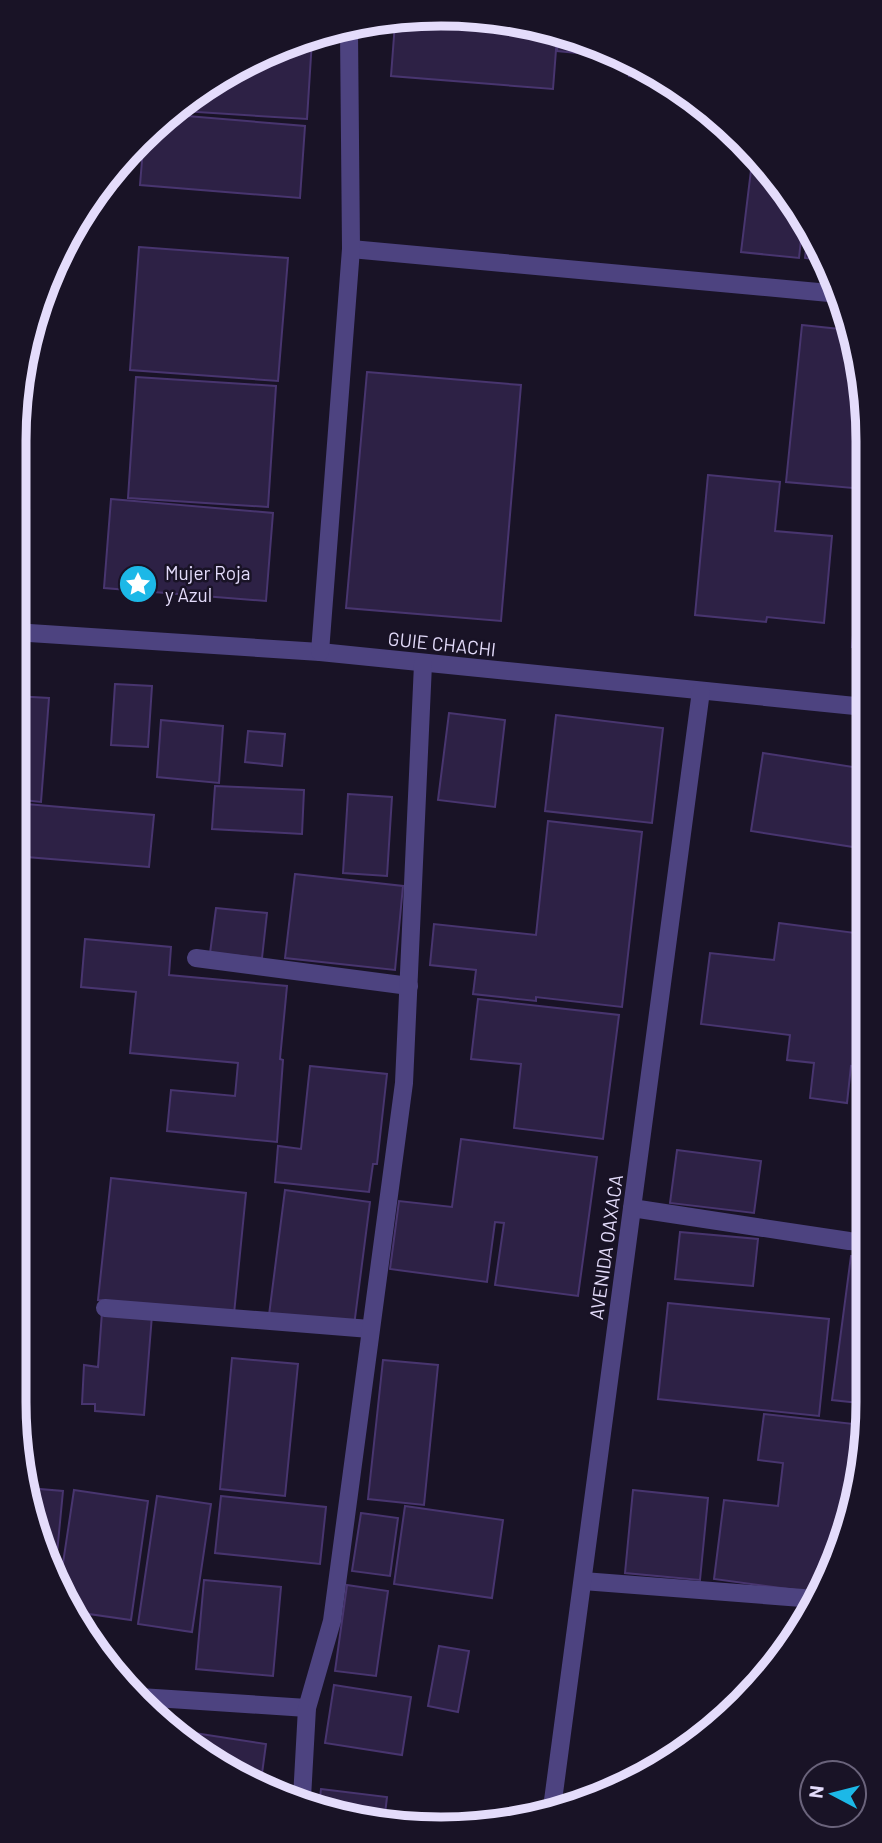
<svg xmlns="http://www.w3.org/2000/svg" width="882" height="1843" font-family="Barlow,sans-serif">
<style>
.building{fill:#2d2145;stroke:#48356f;stroke-width:2}
.lines{fill:none;stroke-linecap:round;stroke-linejoin:round}
.minor{stroke:#4d4380;stroke-width:18}
.labels{text-anchor:middle;stroke-width:5;stroke-linejoin:round;paint-order:stroke}
.poi-label{font-size:19px;fill:#e4dcfb;stroke:#191326;text-anchor:start}
.street-label{font-size:19px;fill:#e4dcfb;stroke:#191326}
.rim{fill:none;stroke:#e4dcfb;stroke-width:9}
</style>
<rect width="100%" height="100%" fill="#191326"/>
<g class="building">
<polygon points="441,14 557,37 553,89 391,76 395,23"/>
<polygon points="559,37 605,47 622,57 557,51"/>
<polygon points="312,40 307,119 181,111 278,46"/>
<polygon points="630,61 662,80 629,76"/>
<polygon points="175,115 305,126 300,198 140,185 144,136"/>
<polygon points="753,154 780,181 803,221 799,258 741,252"/>
<polygon points="808,230 826,261 805,258"/>
<polygon points="139,247 288,258 278,381 130,370"/>
<polygon points="802,325 849,330 864,385 864,489 786,482"/>
<polygon points="367,372 521,385 501,621 346,608"/>
<polygon points="136,377 276,386 268,507 128,498"/>
<polygon points="708,475 780,482 775,531 832,536 824,623 767,617 766,622 695,615"/>
<polygon points="111,499 273,513 266,601 104,588"/>
<polygon points="864,508 865,508 865,648 852,647"/>
<polygon points="115,684 152,686 148,747 111,745"/>
<polygon points="14,696 49,698 41,802 14,799"/>
<polygon points="449,713 505,720 495,807 438,800"/>
<polygon points="556,715 663,728 652,823 545,811"/>
<polygon points="161,720 223,726 219,783 157,777"/>
<polygon points="248,731 285,734 282,766 245,762"/>
<polygon points="763,753 866,769 866,849 751,831"/>
<polygon points="215,786 304,790 302,834 212,829"/>
<polygon points="348,794 392,797 387,876 343,873"/>
<polygon points="14,803 154,815 149,867 14,856"/>
<polygon points="548,821 642,832 622,1007 536,997 536,1001 473,994 476,970 430,965 434,924 536,935"/>
<polygon points="295,874 403,886 395,970 285,958"/>
<polygon points="216,908 267,913 262,958 210,953"/>
<polygon points="779,923 863,934 858,974 866,975 865,1028 867,1028 867,1049 864,1068 851,1066 847,1103 810,1098 814,1063 787,1060 790,1035 701,1024 710,953 774,960"/>
<polygon points="85,939 171,947 169,975 287,986 280,1059 283,1060 277,1142 167,1131 171,1090 235,1096 238,1063 130,1053 136,992 81,987"/>
<polygon points="478,999 619,1015 603,1139 514,1128 521,1064 471,1059"/>
<polygon points="310,1066 387,1074 377,1164 373,1164 369,1192 275,1182 278,1146 301,1149"/>
<polygon points="461,1139 597,1157 578,1296 495,1285 504,1223 495,1222 487,1282 390,1269 399,1201 452,1207"/>
<polygon points="864,1139 867,1139 867,1231 855,1229"/>
<polygon points="677,1150 761,1161 754,1213 670,1203"/>
<polygon points="111,1178 246,1193 234,1314 98,1300"/>
<polygon points="285,1190 370,1202 354,1326 269,1315"/>
<polygon points="680,1232 758,1239 753,1286 675,1279"/>
<polygon points="851,1256 867,1258 868,1404 832,1400"/>
<polygon points="668,1303 829,1319 819,1416 658,1399"/>
<polygon points="102,1312 152,1315 144,1415 95,1411 95,1404 82,1404 84,1365 98,1367"/>
<polygon points="232,1358 298,1364 285,1496 220,1489"/>
<polygon points="383,1360 438,1365 424,1505 368,1499"/>
<polygon points="764,1414 863,1425 835,1566 819,1593 714,1579 724,1500 778,1506 783,1463 758,1460"/>
<polygon points="28,1488 63,1491 55,1574 37,1540"/>
<polygon points="74,1490 148,1501 131,1620 75,1612 60,1583"/>
<polygon points="633,1490 708,1498 700,1580 625,1573"/>
<polygon points="157,1496 211,1504 192,1632 138,1624"/>
<polygon points="221,1496 326,1507 320,1564 215,1553"/>
<polygon points="405,1506 503,1520 492,1598 394,1584"/>
<polygon points="361,1513 398,1518 390,1576 352,1571"/>
<polygon points="204,1580 281,1587 273,1676 196,1669"/>
<polygon points="347,1585 388,1591 376,1676 335,1671"/>
<polygon points="439,1646 469,1651 458,1712 428,1706"/>
<polygon points="334,1685 411,1697 402,1755 325,1743"/>
<polygon points="175,1730 266,1744 261,1781 204,1757"/>
<polygon points="321,1789 387,1797 384,1822 357,1821 319,1805"/>
</g>
<g class="lines">
<g class="minor">
<polyline points="351,249 840,294"/>
<polyline points="14,632 320,652 865,707"/>
<polyline points="320,652 351,249 349,32"/>
<polyline points="196,958 409,986"/>
<polyline points="632,1208 849,1241 867,1242"/>
<polyline points="105,1308 370,1329"/>
<polyline points="583,1581 815,1599"/>
<polyline points="140,1697 307,1708"/>
<polyline points="302,1798 307,1708 332,1621 404,1083 423,664"/>
<polyline points="552,1808 701,691"/>
</g>
</g>
<defs>
<g id="sight-disc" transform="scale(2.0125)"><circle r="9.5" fill="#1cb8e7" stroke="#191326"/><path d="M0-6L1.8-2.2L6-1.7L2.9 1.2L3.7 5.4L0 3.3L-3.7 5.4L-2.9 1.2L-6-1.7L-1.8-2.2Z" fill="#fff"/></g>
</defs>
<g fill-rule="evenodd">
<use href="#sight-disc" x="138" y="584"/>
</g>
<g class="labels">
<g class="poi-label">
<text x="165" y="580">Mujer Roja<tspan x="165" dy="22">y Azul</tspan></text>
</g>
<g class="street-label">
<text transform="translate(442 644) rotate(6)" y="7">GUIE CHACHI</text>
<text transform="translate(606 1247) rotate(-82)" y="7">AVENIDA OAXACA</text>
</g>
</g>
<path d="M0 0H882V1843H0ZM441 26H441A415 415 0 0 1 856 441V1402A415 415 0 0 1 441 1817H441A415 415 0 0 1 26 1402V441A415 415 0 0 1 441 26Z" fill="#191326" fill-rule="evenodd"/>
<path class="rim" d="M441 26H441A415 415 0 0 1 856 441V1402A415 415 0 0 1 441 1817H441A415 415 0 0 1 26 1402V441A415 415 0 0 1 441 26Z"/>
<g transform="translate(833 1794) rotate(277)"><circle r="33" fill="#191326" stroke="#6a637b" stroke-width="2"/>
<path d="M0-5L12 26L0 18L-12 26Z" fill="#1cb8e7"/>
<text y="-10" font-size="19" font-weight="bold" text-anchor="middle" fill="#e4dcfb">N</text>
</g>
</svg>
